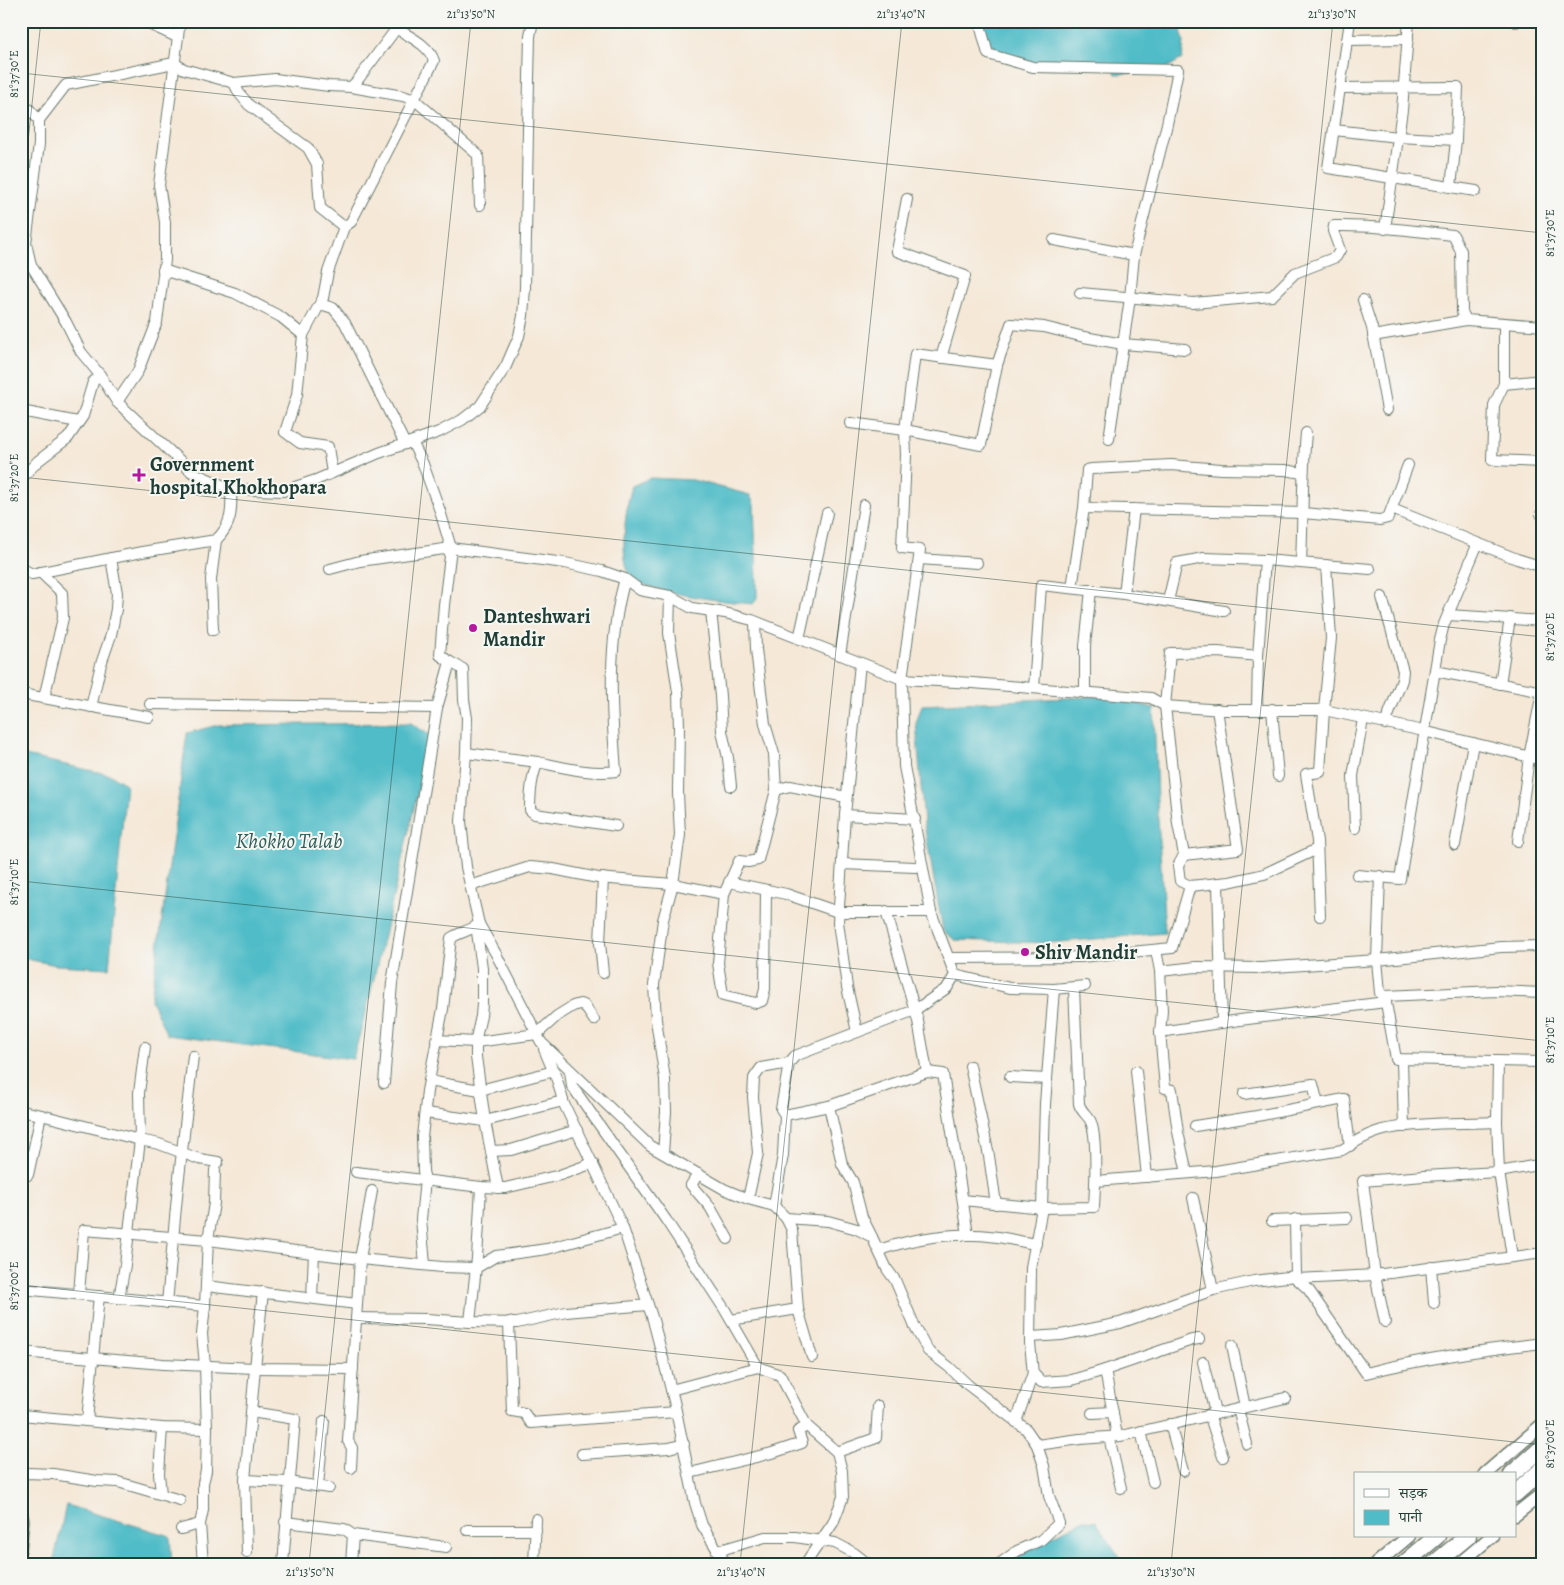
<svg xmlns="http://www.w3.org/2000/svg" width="1564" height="1585" font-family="Alegreya,'Noto Serif Devanagari',serif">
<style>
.water{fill:#4fbcc7;stroke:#377c7e}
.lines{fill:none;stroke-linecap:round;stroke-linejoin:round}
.minor-casing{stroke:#6a796d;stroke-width:12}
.tertiary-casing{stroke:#6a796d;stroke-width:15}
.trunk-casing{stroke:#6a796d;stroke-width:19}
.minor{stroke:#fff;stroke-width:10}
.tertiary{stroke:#fff;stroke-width:12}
.trunk{stroke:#fff;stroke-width:16}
.ticks{fill:none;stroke:#1f3d34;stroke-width:1;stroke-opacity:0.45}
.poi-dot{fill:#b5179e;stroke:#f6f6f2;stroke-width:2}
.labels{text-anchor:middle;stroke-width:4;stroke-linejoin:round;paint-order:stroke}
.poi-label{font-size:20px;font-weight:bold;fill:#1f3d34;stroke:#f6f6f2;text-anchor:start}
.water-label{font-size:21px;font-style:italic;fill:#2b5d59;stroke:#f6f6f2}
.neatline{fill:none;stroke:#1f3d34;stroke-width:2}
.ticks-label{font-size:12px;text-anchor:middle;fill:#1f3d34}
</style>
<rect width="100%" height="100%" fill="#f6f6f2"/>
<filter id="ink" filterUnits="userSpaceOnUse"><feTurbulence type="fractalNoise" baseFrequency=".02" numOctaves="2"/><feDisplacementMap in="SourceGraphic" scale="10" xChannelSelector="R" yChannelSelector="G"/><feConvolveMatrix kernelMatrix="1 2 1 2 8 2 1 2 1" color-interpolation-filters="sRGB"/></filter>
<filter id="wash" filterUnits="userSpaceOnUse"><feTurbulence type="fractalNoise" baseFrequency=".0096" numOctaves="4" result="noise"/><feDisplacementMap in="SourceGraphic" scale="20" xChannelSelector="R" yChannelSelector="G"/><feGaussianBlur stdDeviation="1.12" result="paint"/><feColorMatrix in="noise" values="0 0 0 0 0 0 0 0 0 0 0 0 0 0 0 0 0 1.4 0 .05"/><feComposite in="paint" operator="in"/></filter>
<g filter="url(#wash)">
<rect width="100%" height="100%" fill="#f5e8d7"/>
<g class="water">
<polygon points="979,21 1179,21 1184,42 1182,59 1161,71 1116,74 1113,67 1108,63 1052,68 1019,63 989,47"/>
<path d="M650,478l43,2 57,15 4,10 3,76v18l-4,5c-23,-2 -110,-11 -122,-28 -13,-17 -5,-70 1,-90z"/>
<polygon points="1107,696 1154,708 1157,802 1165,933 1048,943 955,940 943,931 924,824 916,723 922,705"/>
<polygon points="411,723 431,736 367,1008 353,1059 167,1035 151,1000 187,733 218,725"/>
<polygon points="21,755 111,775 126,784 109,968 56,965 21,958"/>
<polygon points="66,1505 170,1536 172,1564 53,1564"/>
<polygon points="1084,1520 1096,1521 1120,1558 1120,1564 1005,1564 1019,1553"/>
</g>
</g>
<g filter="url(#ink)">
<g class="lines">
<g class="minor-casing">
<g id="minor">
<polyline points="147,21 153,26 177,37"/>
<polyline points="979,21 988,54 1033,67 1178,70 1167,124 1134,255 1054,240"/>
<polyline points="1350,21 1328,168 1476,191"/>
<polyline points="1516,22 1516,21"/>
<polyline points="1347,40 1408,39"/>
<polyline points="234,83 239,93 249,105 308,148 317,164 320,208 344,227"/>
<polyline points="351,87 403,96 415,100 478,155 480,205"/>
<polyline points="1340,88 1458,87 1456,140 1451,187"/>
<polyline points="21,109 29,109 39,120 39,144 26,243 31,265 66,322 81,352 100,375 117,402 192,472 231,489 283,491 316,480 379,453 439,432 462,420 480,406 506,366 519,336 523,316 525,288 529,78 530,36 533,21"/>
<polyline points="39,120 66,85 174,63 184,69 234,83 275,79 329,86 351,87 357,81 402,21"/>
<polyline points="1334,130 1398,137 1456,140"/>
<polyline points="907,199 897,251 965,276 941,358"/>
<polyline points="1385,229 1402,110 1409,21"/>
<path d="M163,270l72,23 46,24 22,18 20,-37 5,-26 16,-45 7,-5 83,-161c-5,-16 -24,-24 -38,-33"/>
<path d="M1080,293l113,10 79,-7 23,-23 41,-16 4,-7 -7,-19 1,-5c40,-1 79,5 119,9l8,16 1,61 4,8 77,6"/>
<polyline points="1363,300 1372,328 1387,410"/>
<polyline points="320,304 333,308 345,323 405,444"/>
<polyline points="1504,323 1504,384 1494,405 1492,460 1543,462"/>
<polyline points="303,335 297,395 285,432 300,443 328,447 332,473"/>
<polyline points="1373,336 1466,320"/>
<polyline points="1504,384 1543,380"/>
<polyline points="117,402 138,371 157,322 165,260 165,222 159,185 180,21"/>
<polyline points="21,411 78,422"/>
<polyline points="850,423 905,430 981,445 997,365 1011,324 1044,327 1084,337 1123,344 1185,349"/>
<polyline points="1109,439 1130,298 1134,255"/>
<polyline points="412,442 423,464 440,511 451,548 444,605 440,655 450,662 463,669 464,700 467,718 466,753 461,822 466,867 479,924 496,954 541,1042 650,1146 698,1174 724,1189 748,1199 774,1206 786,1218 828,1221 857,1229 872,1237 887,1269 895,1280 915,1327 928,1351 949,1367 968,1385 1026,1429 1037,1445 1044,1466 1049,1496 1059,1523 1041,1540 1017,1551 999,1564"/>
<polyline points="21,479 38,461 68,438 83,416 93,382 100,375"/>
<polyline points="1084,508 1303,513 1380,520 1388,518 1408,465"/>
<polyline points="1392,509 1517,559 1543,567"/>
<polyline points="1541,514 1543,514"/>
<polyline points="919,559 977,563"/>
<path d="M1301,563c2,-43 1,-87 5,-130"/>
<path d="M21,568l11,6 110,-22 74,-12c16,-15 16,-30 15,-51"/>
<polyline points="330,569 360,561 451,548 565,563 602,571 625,579 640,590 670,596 692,608 725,613 752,620 902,679 973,683 1151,698 1165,706 1178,824 1184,855 1178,866 1180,881 1190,886 1172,948 1080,957 949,958"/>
<polyline points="40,572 62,593 63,618 44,698"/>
<polyline points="1072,588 1084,508 1087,470 1092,469 1171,465 1221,469 1285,470 1302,473"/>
<polyline points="1124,594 1134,509"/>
<polyline points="1382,597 1403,671 1402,680 1385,724"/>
<polyline points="1168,601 1177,563 1204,558 1265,560 1370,569"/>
<polyline points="711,611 720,696 722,731 728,758 731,786"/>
<polyline points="1448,615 1543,621"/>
<polyline points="213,630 211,579 216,540"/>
<polyline points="799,639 827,513"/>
<polyline points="840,655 864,505"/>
<polyline points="1258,656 1218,652 1170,653 1165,706 1223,710 1324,710 1419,730 1543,760"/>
<polyline points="1435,671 1543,692"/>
<polyline points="1500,684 1510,618"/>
<polyline points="1034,688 1041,585 1124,594 1224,611"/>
<polyline points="1085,693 1085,646 1091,590"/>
<polyline points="21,694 149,717"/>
<polyline points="150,704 437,708"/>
<polyline points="91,707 101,664 111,635 116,609 117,593 111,558"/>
<polyline points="1257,709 1258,656 1265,560"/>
<polyline points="1272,709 1278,776"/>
<path d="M466,753l72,9c-7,15 -8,32 -8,48l5,4 81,12"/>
<path d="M538,762c24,5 53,13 78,9 -5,-63 -9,-130 9,-192"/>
<polyline points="776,790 790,786 846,797"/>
<polyline points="845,815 915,819"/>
<polyline points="1355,828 1353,776 1363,719"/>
<polyline points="1518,841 1529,757 1543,688"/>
<polyline points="1455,845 1473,743"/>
<polyline points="1184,855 1238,849 1217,709"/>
<polyline points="842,864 915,867"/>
<polyline points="1357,875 1400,879 1440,640 1444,624 1478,543"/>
<polyline points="1380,876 1377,960 1380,993 1385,996 1496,991 1543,993"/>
<polyline points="603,878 600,943 603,973"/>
<polyline points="729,882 786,894 838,912 931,912"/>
<polyline points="1218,883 1222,1023"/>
<polyline points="470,886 530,867 553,869 598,878 673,884 680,835 678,793 679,728 678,692 669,633 670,596"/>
<polyline points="1190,886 1229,882 1264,874 1317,849"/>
<polyline points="724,894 718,963 723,995 756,1003 762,1001 765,989 766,890"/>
<polyline points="886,911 918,1021 927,1072"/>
<polyline points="1320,916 1317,841 1306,774 1320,772 1324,710 1331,638 1326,565"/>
<polyline points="479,924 477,932 482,968 482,1004 481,1016 476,1038 476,1057 485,1121 498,1188"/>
<polyline points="1156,950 1160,971 1162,1011 1160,1032 1165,1088 1172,1090 1178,1132 1187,1173"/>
<polyline points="1160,971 1196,967 1261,968 1377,960 1501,947 1543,946"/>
<polyline points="955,975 1010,988 1054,989 1085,986"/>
<polyline points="1385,997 1396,1059 1543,1062"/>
<polyline points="857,1032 847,987 838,922 845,815 860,663"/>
<polyline points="1160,1032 1240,1020 1386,1002"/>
<polyline points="436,1040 476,1042 537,1034 557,1016 573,1006 580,1004 584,1005 594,1020"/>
<polyline points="145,1047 139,1093 140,1140 159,1144 199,1159 218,1162"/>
<polyline points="544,1049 557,1080 564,1104 623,1228 653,1320 674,1401 695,1503 702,1525 726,1564"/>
<polyline points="1402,1061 1404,1127"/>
<polyline points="1498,1061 1497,1122 1499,1172 1512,1257"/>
<polyline points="970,1066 989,1156 996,1204"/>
<polyline points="570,1071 572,1086 666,1220 725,1310 758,1367 780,1375 807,1426 837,1452 842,1471 843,1497 833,1523 805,1564"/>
<polyline points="1136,1071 1147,1177"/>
<polyline points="1010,1077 1047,1079"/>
<polyline points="429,1081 480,1090 554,1071"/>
<polyline points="384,1083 392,983 437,708 450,662"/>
<polyline points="1244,1094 1313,1084 1318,1104"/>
<polyline points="829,1106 842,1164 853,1182 862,1217 872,1237"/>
<polyline points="21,1111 41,1115 28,1175"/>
<polyline points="425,1113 485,1121 563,1101"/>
<polyline points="41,1115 140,1140 125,1265 119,1298"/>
<polyline points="785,1115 829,1106 927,1072 943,1074 968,1235"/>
<polyline points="1195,1126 1257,1116 1344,1099 1350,1146"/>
<polyline points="491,1151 511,1150 577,1130"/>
<polyline points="663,1153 666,1112 665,1079 656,1020 654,985 663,920 673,884 724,894 739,861 748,862 758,860 776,790 774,754 765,724 760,683 756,649 755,622"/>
<polyline points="356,1172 481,1187 505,1188 560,1175 593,1163"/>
<polyline points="698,1174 691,1185 710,1207 728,1239"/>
<path d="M1096,1181l120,-10 126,-21c14,-9 29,-18 46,-21 32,-7 76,-5 109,-7"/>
<polyline points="1193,1198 1213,1290"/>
<polyline points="748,1199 758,1153 753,1097 754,1078 761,1068 789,1063"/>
<path d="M963,1200l79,8 52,-1c1,-18 4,-73 -4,-87 -4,-6 -9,-9 -11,-16l-5,-116"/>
<polyline points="774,1206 783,1155 785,1115 781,1109 789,1063 795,1056 915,1010 947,988 955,975 931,912 904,766 902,679 920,550 902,548 906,455 905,430 915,354 997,365"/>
<polyline points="786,1218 792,1230 798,1309 812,1357"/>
<polyline points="1295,1219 1296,1276"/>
<polyline points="1272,1221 1347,1218"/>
<path d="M879,1250c38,-13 78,-19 119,-13 12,2 25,5 38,7"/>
<path d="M425,1265l-4,-46 4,-39 -2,-9 -1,-34 5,-46 16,-82 8,-71c9,-6 19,-7 28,-14"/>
<polyline points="1431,1267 1434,1303"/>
<path d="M1297,1279l11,10 58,84c58,-15 118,-23 177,-30"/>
<polyline points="206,1286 357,1304"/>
<polyline points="21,1289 205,1306"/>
<polyline points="263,1292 255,1368 353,1369"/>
<polyline points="79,1294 84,1230 208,1240 360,1259 442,1267 476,1268 496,1256 547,1249 623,1228"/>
<polyline points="312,1298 314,1253"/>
<polyline points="167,1303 178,1186 193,1056"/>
<polyline points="356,1318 426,1319 470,1322 517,1323 566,1312 648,1305"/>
<polyline points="731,1320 798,1309"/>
<polyline points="470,1322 477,1258 481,1187"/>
<polyline points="509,1322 512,1411 524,1413 531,1423 676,1412"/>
<polyline points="1385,1322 1375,1275 1363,1181 1424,1176 1499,1172 1543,1164"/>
<polyline points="1031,1337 1061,1335 1120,1323 1213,1290 1254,1281 1296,1276 1297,1279 1375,1275 1543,1253"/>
<polyline points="1232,1345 1245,1407"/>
<polyline points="21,1352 163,1364 255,1368 245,1480 247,1552"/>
<polyline points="1203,1362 1215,1413"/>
<polyline points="1105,1370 1117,1436"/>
<polyline points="1033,1374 1030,1343 1031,1267 1042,1208 1045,1104 1054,989"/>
<polyline points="671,1390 758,1367"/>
<polyline points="1238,1409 1247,1444"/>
<polyline points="251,1412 295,1419 283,1564"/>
<polyline points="1092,1413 1113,1412"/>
<polyline points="1209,1414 1223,1457"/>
<polyline points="21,1415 162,1428 207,1429"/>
<polyline points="87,1421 99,1296"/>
<polyline points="1016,1422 1033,1373 1041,1382 1072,1380 1105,1370 1192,1340 1199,1339"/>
<polyline points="1170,1424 1183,1471"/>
<polyline points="1141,1431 1153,1482"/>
<polyline points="1109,1437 1121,1488"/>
<polyline points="1037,1445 1080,1439 1121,1436 1285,1398"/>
<polyline points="837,1452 876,1438 878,1406"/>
<polyline points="582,1454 669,1448 684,1444"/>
<polyline points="351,1468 352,1448 348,1441 360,1259 372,1191"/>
<polyline points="690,1473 772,1453 802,1443 798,1431 807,1426"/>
<polyline points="21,1476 27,1473 53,1474 97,1481 118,1482 180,1500"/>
<polyline points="245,1480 288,1482 329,1488"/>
<polyline points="318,1486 324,1421"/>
<polyline points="161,1494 159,1474 162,1428"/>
<polyline points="21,1507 24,1521 21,1550"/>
<polyline points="285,1522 344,1529 353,1535 446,1547"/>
<polyline points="181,1529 200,1524"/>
<polyline points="467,1530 536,1530"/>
<polyline points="717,1551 765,1537 795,1537 835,1543 854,1553 868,1564"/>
<polyline points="203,1564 200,1524 203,1510 203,1483 206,1471 207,1429 205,1365 202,1334 205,1306 208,1240 214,1203 215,1170"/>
<polyline points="351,1564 353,1535"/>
<polyline points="534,1564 536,1519"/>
</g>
</g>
<g class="tertiary-casing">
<g id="tertiary">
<polyline points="1485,1474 1543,1424"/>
<polyline points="1515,1515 1543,1493"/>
<polyline points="1376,1564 1409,1536"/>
<polyline points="1459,1564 1492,1536"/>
</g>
</g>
<g class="trunk-casing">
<g id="trunk">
<polyline points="1512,1474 1543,1447"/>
<polyline points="1515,1494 1543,1469"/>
<polyline points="1404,1564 1437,1536"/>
<polyline points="1434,1564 1468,1536"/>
</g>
</g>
<use href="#minor" class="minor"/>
<use href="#tertiary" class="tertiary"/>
<use href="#trunk" class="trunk"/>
</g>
</g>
<path class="ticks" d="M21,73l1522,160M21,206l20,-185M21,477l1522,160M21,881l1522,160M21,1285l1522,160M309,1564l162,-1543M740,1564l162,-1543M1171,1564l162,-1543"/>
<g class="poi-dot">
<path d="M136.5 467.5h5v5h5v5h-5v5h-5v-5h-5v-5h5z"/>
<circle cx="473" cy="628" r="5"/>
<circle cx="1025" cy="952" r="5"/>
</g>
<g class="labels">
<g class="poi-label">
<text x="150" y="471">Government<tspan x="150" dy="23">hospital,Khokhopara</tspan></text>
<text x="483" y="623">Danteshwari<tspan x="483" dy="23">Mandir</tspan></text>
<text x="1035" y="959">Shiv Mandir</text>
</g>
<g class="water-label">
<text x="289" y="848">Khokho Talab</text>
</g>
</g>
<rect width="1564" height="1585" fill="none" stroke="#f6f6f2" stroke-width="55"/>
<rect x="1354" y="1472" width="162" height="65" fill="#f6f6f2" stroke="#a0aca6"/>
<rect x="1364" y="1489" width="25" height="8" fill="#ffffff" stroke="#a0aca6"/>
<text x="1399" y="1498" font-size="15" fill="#1f3d34">सड़क</text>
<rect x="1364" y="1510" width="25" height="15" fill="#4fbcc7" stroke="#a0aca6"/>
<text x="1399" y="1522" font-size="15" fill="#1f3d34">पानी</text>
<rect x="28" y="28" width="1508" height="1530" class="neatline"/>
<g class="ticks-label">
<text x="471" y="18">21°13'50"N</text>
<text x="901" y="18">21°13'40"N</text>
<text x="1332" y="18">21°13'30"N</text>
<text transform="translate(14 74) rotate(-90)" y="4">81°37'30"E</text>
<text transform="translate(1550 233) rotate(-90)" y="4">81°37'30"E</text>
<text transform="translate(14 478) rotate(-90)" y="4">81°37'20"E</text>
<text transform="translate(1550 637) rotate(-90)" y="4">81°37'20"E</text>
<text transform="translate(14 882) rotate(-90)" y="4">81°37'10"E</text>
<text transform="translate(1550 1040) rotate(-90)" y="4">81°37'10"E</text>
<text transform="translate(14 1286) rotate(-90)" y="4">81°37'00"E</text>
<text transform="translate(1550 1444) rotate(-90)" y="4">81°37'00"E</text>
<text x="310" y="1576">21°13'50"N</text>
<text x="741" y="1576">21°13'40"N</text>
<text x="1171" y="1576">21°13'30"N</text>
</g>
</svg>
